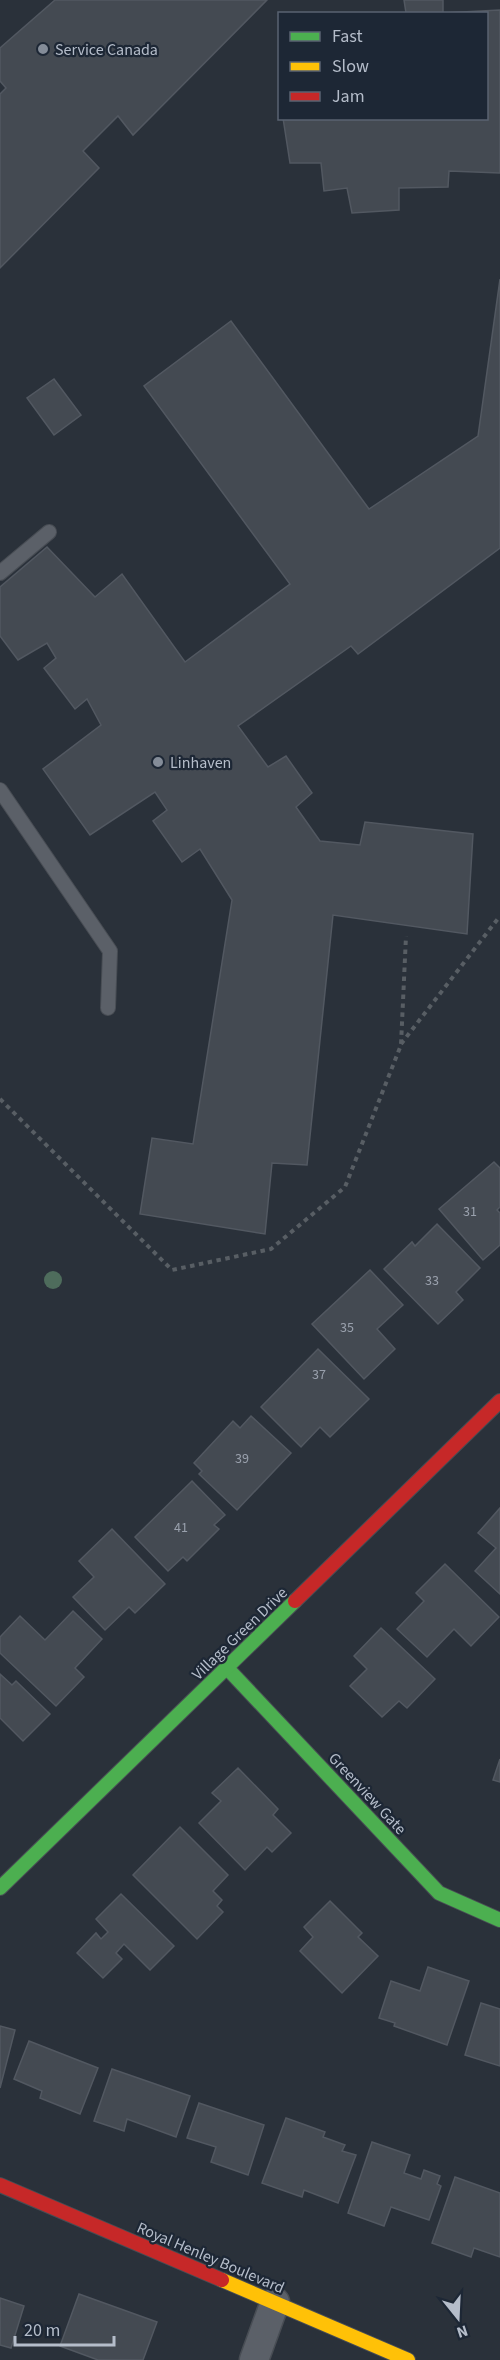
<svg xmlns="http://www.w3.org/2000/svg" width="500" height="2360" font-family="'Source Sans 3',sans-serif">
<style>
.building{fill:#444a52;stroke:#525861;stroke-width:1.5}
.lines{fill:none;stroke-linecap:round;stroke-linejoin:round}
.lane-casing{stroke:#484d54;stroke-width:16}
.street-casing{stroke:#484d54;stroke-width:31}
.fast-casing{stroke:#484d54;stroke-width:16}
.slow-casing{stroke:#484d54;stroke-width:16}
.jam-casing{stroke:#484d54;stroke-width:16}
.path{stroke:#585e64;stroke-width:4;stroke-dasharray:4.5 4.5;stroke-linecap:butt}
.lane{stroke:#5b6068;stroke-width:14}
.street{stroke:#5b6068;stroke-width:28}
.fast{stroke:#4caf50;stroke-width:14}
.slow{stroke:#ffc107;stroke-width:14}
.jam{stroke:#c62828;stroke-width:14}
.tree{fill:#4e6c5c}
.poi-dot{fill:#848c98;stroke:#1d2735;stroke-width:2}
.labels{text-anchor:middle;stroke-width:4.5;stroke-linejoin:round;paint-order:stroke}
.number-label{font-size:14px;fill:#99a0ac}
.poi-label{font-size:16px;fill:#b5bdca;stroke:#1d2735;text-anchor:start}
.street-label{font-size:16px;fill:#b5bdca;stroke:#1d2735}
</style>
<rect width="100%" height="100%" fill="#2a313a"/>
<g class="building">
<polygon points="55,0 267,0 133,135 118,116 83,151 99,168 0,268 0,94 6,88 0,81 0,48"/>
<polygon points="404,0 443,0 443,13 500,10 500,173 449,171 448,187 399,188 399,210 352,213 347,188 324,191 321,163 290,163 283,118 486,118 486,14 400,14 406,13"/>
<polygon points="500,279 500,548 358,654 351,646 238,726 268,767 286,756 312,793 296,807 320,841 360,845 365,822 473,834 467,934 333,915 307,1165 272,1163 265,1234 140,1214 152,1138 193,1144 232,900 200,849 182,862 153,821 167,810 155,792 90,835 43,769 101,725 87,699 75,709 44,668 56,658 47,643 18,660 0,636 0,587 47,547 95,597 122,574 185,662 290,584 144,386 231,321 369,509 478,436"/>
<polygon points="54,379 81,415 54,435 27,398"/>
<polygon points="494,1162 500,1168 500,1207 497,1210 500,1213 500,1245 483,1260 439,1209"/>
<polygon points="437,1224 480,1268 456,1292 463,1300 438,1324 384,1269 412,1242 415,1246"/>
<polygon points="370,1270 403,1305 377,1329 395,1349 364,1379 312,1324"/>
<polygon points="318,1349 369,1399 330,1437 320,1427 301,1447 261,1407"/>
<polygon points="251,1416 291,1453 237,1510 199,1474 202,1471 194,1463 233,1421 240,1428"/>
<polygon points="192,1481 225,1515 214,1525 219,1529 187,1561 183,1557 168,1571 135,1537"/>
<polygon points="500,1508 500,1594 475,1571 496,1548 478,1533"/>
<polygon points="112,1529 165,1584 135,1613 129,1607 105,1630 73,1597 94,1577 79,1561"/>
<polygon points="445,1564 499,1617 471,1646 454,1629 427,1657 397,1629 424,1601 416,1593"/>
<polygon points="73,1611 102,1639 75,1668 84,1677 56,1706 0,1653 0,1637 20,1616 45,1640"/>
<polygon points="381,1628 435,1679 407,1708 399,1701 382,1717 350,1686 367,1669 354,1656"/>
<polygon points="0,1674 12,1685 16,1681 50,1714 23,1741 0,1718"/>
<polygon points="500,1759 500,1782 493,1780"/>
<polygon points="238,1768 278,1809 273,1815 291,1833 272,1852 267,1847 245,1870 199,1823 221,1801 212,1793"/>
<polygon points="180,1827 228,1875 213,1891 222,1900 217,1906 223,1912 197,1939 133,1875"/>
<polygon points="121,1894 174,1946 150,1970 124,1944 116,1953 122,1959 103,1978 77,1953 96,1933 101,1939 108,1932 96,1919"/>
<polygon points="330,1901 362,1933 358,1937 378,1956 342,1993 300,1951 313,1937 304,1927"/>
<polygon points="428,1967 469,1981 447,2045 394,2026 395,2023 379,2018 391,1981 420,1991"/>
<polygon points="481,2003 500,2009 500,2066 465,2055"/>
<polygon points="0,2026 15,2030 0,2088"/>
<polygon points="29,2041 98,2068 80,2114 40,2098 42,2091 14,2079"/>
<polygon points="112,2069 190,2096 176,2137 127,2119 124,2131 94,2121"/>
<polygon points="199,2103 264,2125 248,2175 211,2162 216,2147 187,2138"/>
<polygon points="286,2118 325,2132 323,2137 345,2145 342,2151 356,2155 338,2203 304,2190 302,2197 262,2183"/>
<polygon points="372,2142 410,2155 404,2173 421,2179 424,2170 440,2176 437,2184 441,2186 429,2220 391,2207 384,2226 348,2213"/>
<polygon points="455,2177 500,2193 500,2257 474,2248 471,2257 432,2243"/>
<polygon points="79,2294 157,2322 143,2360 98,2360 60,2346"/>
<polygon points="0,2298 24,2306 11,2348 0,2345"/>
</g>
<g class="lines">
<g class="lane-casing">
<g id="lane">
<polyline points="0,573 49,532"/>
<polyline points="0,790 110,951 108,1008"/>
</g>
</g>
<g class="street-casing">
<polyline id="street" points="254,2360 275,2302"/>
</g>
<g class="fast-casing">
<g id="fast">
<polyline points="227,1668 439,1893 500,1920"/>
<polyline points="0,1888 295,1601"/>
</g>
</g>
<g class="slow-casing">
<polyline id="slow" points="222,2280 408,2360"/>
</g>
<g class="jam-casing">
<g id="jam">
<polyline points="295,1601 500,1401"/>
<polyline points="0,2185 222,2280"/>
</g>
</g>
<g class="path">
<polyline points="401,1044 500,916"/>
<polyline points="0,1099 172,1270 271,1249 345,1187 401,1045 406,936"/>
</g>
<use href="#lane" class="lane"/>
<use href="#street" class="street"/>
<use href="#fast" class="fast"/>
<use href="#slow" class="slow"/>
<use href="#jam" class="jam"/>
</g>
<circle class="tree" cx="53" cy="1280" r="9"/>
<g class="poi-dot">
<circle cx="43" cy="49" r="6"/>
<circle cx="158" cy="762" r="6"/>
</g>
<g class="labels">
<g class="number-label">
<text x="470" y="1216">31</text>
<text x="432" y="1285">33</text>
<text x="347" y="1332">35</text>
<text x="319" y="1379">37</text>
<text x="242" y="1463">39</text>
<text x="181" y="1532">41</text>
</g>
<g class="poi-label">
<text x="55" y="55">Service Canada</text>
<text x="170" y="768">Linhaven</text>
</g>
<g class="street-label">
<text transform="translate(239 1633) rotate(-44)" y="6">Village Green Drive</text>
<text transform="translate(368 1793) rotate(47)" y="6">Greenview Gate</text>
<text transform="translate(211 2257) rotate(23)" y="6">Royal Henley Boulevard</text>
</g>
</g>
<rect x="278" y="12" width="210" height="108" fill="#1d2735" stroke="#5a6371" stroke-width="1.5"/>
<rect x="290" y="32" width="30" height="9" fill="#4caf50" stroke="#5a6371" stroke-width="1.5"/>
<text x="332" y="42" font-size="18" fill="#b5bdca">Fast</text>
<rect x="290" y="62" width="30" height="9" fill="#ffc107" stroke="#5a6371" stroke-width="1.5"/>
<text x="332" y="72" font-size="18" fill="#b5bdca">Slow</text>
<rect x="290" y="92" width="30" height="9" fill="#c62828" stroke="#5a6371" stroke-width="1.5"/>
<text x="332" y="102" font-size="18" fill="#b5bdca">Jam</text>
<g transform="translate(458 2318) rotate(162)" stroke="#1d2735" stroke-width="4.5" paint-order="stroke">
<path d="M0-4.5L10 22L0 15L-10 22Z" fill="#b5bdca"/>
<text y="-9" font-size="16" font-weight="bold" text-anchor="middle" fill="#b5bdca">N</text>
</g>
<path d="M15 2336v9h99v-9" fill="none" stroke="#b5bdca" stroke-width="3"/>
<text x="24" y="2336" font-size="18" fill="#b5bdca" stroke="#1d2735" stroke-width="4.5" paint-order="stroke">20 m</text>
</svg>
